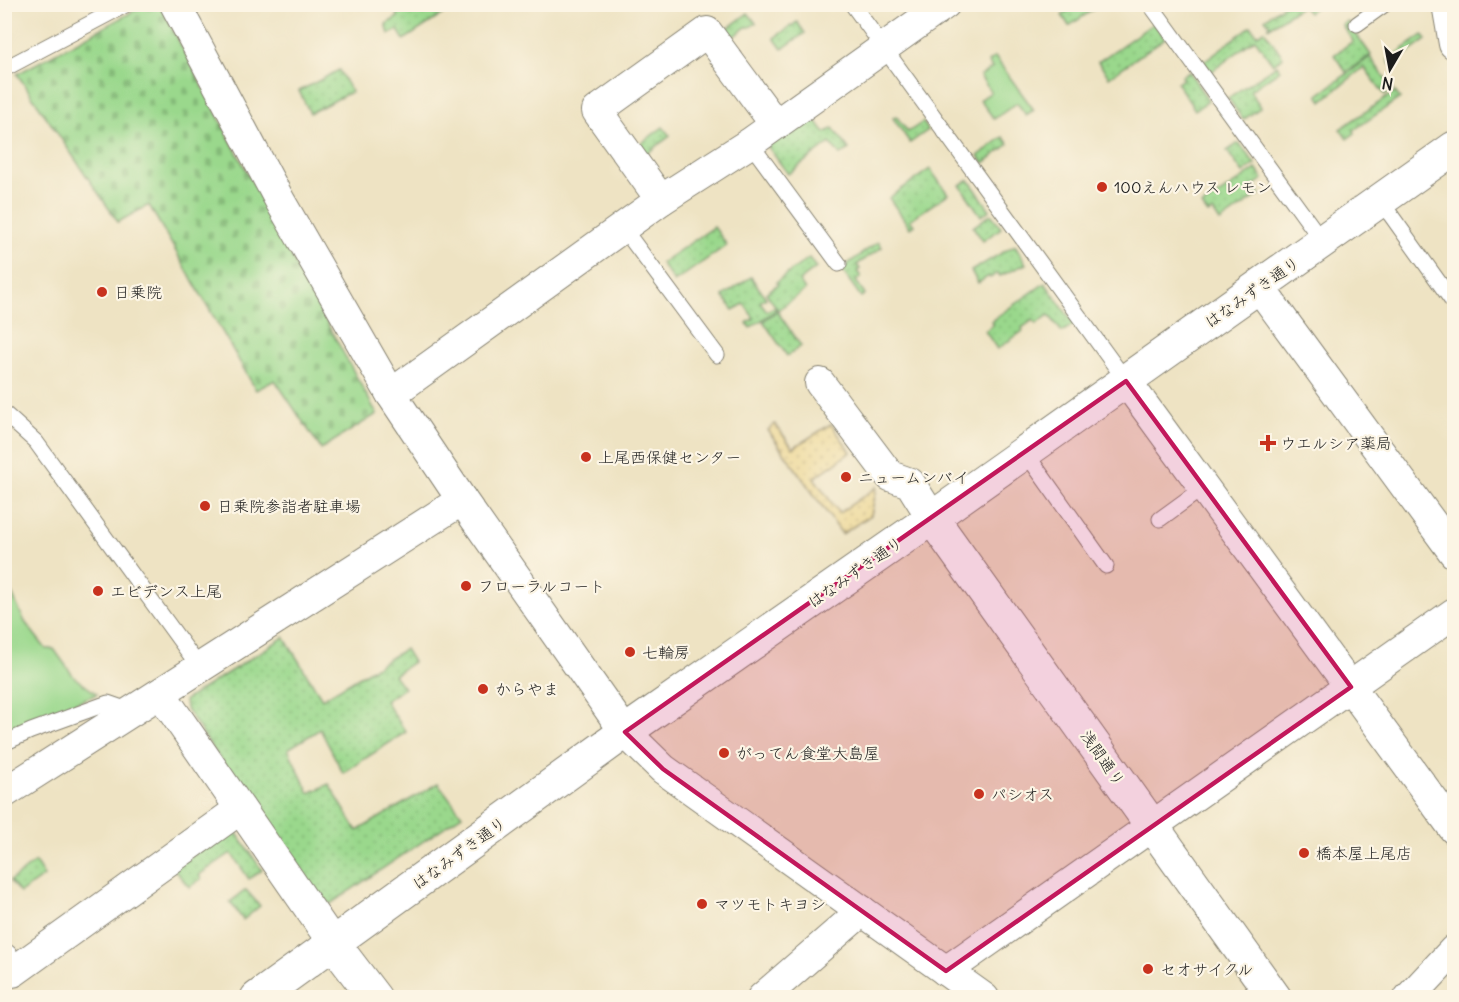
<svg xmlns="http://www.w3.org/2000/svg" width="1459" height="1002" font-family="Delius,'Klee One',sans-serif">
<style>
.green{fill:#9ad88c;stroke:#5b7a54;stroke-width:1.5}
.sand{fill:url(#sand-dots);stroke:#857b5d;stroke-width:1.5}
.cemetery{fill:url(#cemetery-stones);stroke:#5b7a54;stroke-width:1.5}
.garden{fill:url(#garden-dots);stroke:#5b7a54;stroke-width:1.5}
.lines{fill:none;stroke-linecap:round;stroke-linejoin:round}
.service-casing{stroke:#858070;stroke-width:17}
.minor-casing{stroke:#858070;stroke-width:32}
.tertiary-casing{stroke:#858070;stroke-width:35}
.service{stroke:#fff;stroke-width:15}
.minor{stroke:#fff;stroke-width:30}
.tertiary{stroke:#fff;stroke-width:33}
.marked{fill:#c2185b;fill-opacity:0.2;stroke:#c2185b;stroke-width:4.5;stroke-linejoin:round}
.poi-dot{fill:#c8321e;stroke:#fcf5e5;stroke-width:2}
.labels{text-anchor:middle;stroke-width:4.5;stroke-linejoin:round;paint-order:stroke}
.poi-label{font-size:16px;fill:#1c1c1c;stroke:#fcf5e5;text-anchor:start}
.street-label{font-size:16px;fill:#1c1c1c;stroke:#fcf5e5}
</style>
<defs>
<pattern id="sand-dots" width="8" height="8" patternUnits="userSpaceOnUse" patternTransform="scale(1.5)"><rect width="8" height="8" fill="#eeda9e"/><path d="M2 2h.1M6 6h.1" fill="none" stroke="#ccba88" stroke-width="1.8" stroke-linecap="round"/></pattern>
<pattern id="cemetery-stones" width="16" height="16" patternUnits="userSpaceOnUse" patternTransform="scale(1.5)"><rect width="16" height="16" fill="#9ad88c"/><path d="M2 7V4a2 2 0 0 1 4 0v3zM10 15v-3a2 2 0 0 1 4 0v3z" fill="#84b978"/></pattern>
<pattern id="garden-dots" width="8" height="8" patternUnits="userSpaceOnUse" patternTransform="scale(1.5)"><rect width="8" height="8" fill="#9ad88c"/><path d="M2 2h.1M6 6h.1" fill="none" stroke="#84b978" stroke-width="1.8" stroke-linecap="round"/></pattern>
</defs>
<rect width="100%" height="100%" fill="#fcf5e5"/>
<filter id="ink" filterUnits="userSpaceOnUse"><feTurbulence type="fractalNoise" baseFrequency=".0167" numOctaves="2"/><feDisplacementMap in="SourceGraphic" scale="12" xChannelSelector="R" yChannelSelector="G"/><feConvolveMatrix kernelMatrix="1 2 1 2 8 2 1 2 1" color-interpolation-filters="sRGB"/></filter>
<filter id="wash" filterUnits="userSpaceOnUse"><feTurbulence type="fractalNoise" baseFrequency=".008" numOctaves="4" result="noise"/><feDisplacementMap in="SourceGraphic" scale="24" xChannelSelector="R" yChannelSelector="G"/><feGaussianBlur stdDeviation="1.35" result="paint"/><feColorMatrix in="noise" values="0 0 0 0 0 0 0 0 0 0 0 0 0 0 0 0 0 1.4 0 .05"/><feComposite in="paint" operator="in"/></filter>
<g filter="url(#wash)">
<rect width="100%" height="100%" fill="#eee3c3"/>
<g class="green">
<polygon points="995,57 1034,110 1026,115 1017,103 994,119 980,100 991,92 980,76 992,68 988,62"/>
<polygon points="4,577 25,622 46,649 54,649 74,677 97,694 5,732"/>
</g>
<polygon class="sand" points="775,424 793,448 831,424 851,452 814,478 839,513 877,487 871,515 842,534 768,430"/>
<polygon class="cemetery" points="145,5 160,5 306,285 377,414 321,449 275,380 256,390 149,205 118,222 17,74"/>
<g class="garden">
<polygon points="1285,4 1314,5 1316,7 1308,13 1303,7 1300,7 1268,28 1270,25 1265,19"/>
<polygon points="392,5 457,5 404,40 398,30 389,34 386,24 398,17"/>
<polygon points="1077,5 1091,5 1094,9 1069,26 1062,15"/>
<polygon points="748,13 756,23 750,27 746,27 729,40 723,32"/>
<polygon points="1347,21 1371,55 1346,72 1334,55 1353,41 1342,25"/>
<polygon points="797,22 805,33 782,49 774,38"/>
<polygon points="1154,23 1165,38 1109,77 1098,62"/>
<polygon points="1251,26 1257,35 1264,30 1283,57 1273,64 1255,39 1211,72 1203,62"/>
<polygon points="1423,35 1426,40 1391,65 1388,60"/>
<polygon points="1370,57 1393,89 1385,95 1364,67 1322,101 1318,95"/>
<polygon points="1277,65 1280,70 1250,91 1261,107 1243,120 1228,98"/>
<polygon points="339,70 351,92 310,113 299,91"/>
<polygon points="1189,71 1208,101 1195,110 1177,83 1183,79 1181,76"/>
<polygon points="1395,92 1400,98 1354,130 1355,133 1347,139 1340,129"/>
<polygon points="810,112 825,133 833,128 849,149 840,155 830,143 788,174 766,144"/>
<polygon points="896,116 908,132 923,122 928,130 910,143 893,118"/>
<polygon points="663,127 670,136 642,157 635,148"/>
<polygon points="1003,137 1009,144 984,163 978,156"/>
<polygon points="1239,143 1255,164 1243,173 1227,151"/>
<polygon points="930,169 948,194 910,220 914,225 910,228 889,198"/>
<polygon points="1256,169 1263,179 1254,185 1260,194 1220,222 1213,211 1208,214 1202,206"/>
<polygon points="969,180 990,210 981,216 960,185"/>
<polygon points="991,214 1001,228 983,241 973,227"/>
<polygon points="714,227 727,245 674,282 661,263"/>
<polygon points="878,242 882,247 857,265 860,269 857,271 861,277 856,281 865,294 861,297 841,269"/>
<polygon points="1015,245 1026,264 1000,276 998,273 990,278 989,276 978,283 971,271"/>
<polygon points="809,258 816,268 799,281 805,290 778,310 766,293 778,284 776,282"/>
<polygon points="751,277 766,298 760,302 767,311 774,307 776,310 750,328 747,323 754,318 744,304 733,310 723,296"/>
<polygon points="1045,283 1074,324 1062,332 1049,315 1036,324 1033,320 1022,328 1023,331 997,349 985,331 993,325 991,321"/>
<polygon points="777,311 801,346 787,356 763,321"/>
<polygon points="284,637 322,699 405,649 413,662 394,675 404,688 385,701 406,732 343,773 320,729 288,749 309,793 329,784 357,831 438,783 462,815 330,904 300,877 186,709 185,700"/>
<polygon points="230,832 236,832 262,870 249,879 231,853 199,875 201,879 189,887 172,867"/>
<polygon points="35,862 44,876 20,893 10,881"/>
<polygon points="246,890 260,906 243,920 230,902"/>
</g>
</g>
<g filter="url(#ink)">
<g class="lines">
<g class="service-casing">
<g id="service">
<polyline points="852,4 1126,381"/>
<polyline points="1150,4 1323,242"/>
<polyline points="1357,24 1385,4"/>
<polyline points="4,69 127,4"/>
<polyline points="750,143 839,264"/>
<polyline points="1380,200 1453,302"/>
<polyline points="623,228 717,355"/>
<polyline points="4,413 36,442 200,668"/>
<polyline points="1025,452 1106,566"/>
<polyline points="1160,519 1204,487"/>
<polyline points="4,743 31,731 108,703 131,711"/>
</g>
</g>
<g class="minor-casing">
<g id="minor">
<polyline points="175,4 280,201 391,394 462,500 625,732 663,769 984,998"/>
<polyline points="1447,4 1454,44"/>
<polyline points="661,200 597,111 707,32 775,124"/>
<polyline points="1259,287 1454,553"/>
<polyline points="1126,381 1454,829"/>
<polyline points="820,383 890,476 910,483 932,518"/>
<polyline points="391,394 661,200 750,143 945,4"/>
<polyline points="161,694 333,943"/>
<polyline points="4,793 462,500"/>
<polyline points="4,959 13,972 240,809"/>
<polyline points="946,971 1454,613"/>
<polyline points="762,998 862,911"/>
<polyline points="1409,998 1454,950"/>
</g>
</g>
<g class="tertiary-casing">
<g id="tertiary">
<polyline points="932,518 1275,998"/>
<polyline points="333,943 375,998"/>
<polyline points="257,998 625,732 932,518 1454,148"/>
</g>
</g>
<use href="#service" class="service"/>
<use href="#minor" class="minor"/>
<use href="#tertiary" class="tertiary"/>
</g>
</g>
<path class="marked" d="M1126,381l225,306 -405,284 -283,-202 -38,-37z"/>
<g class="poi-dot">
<circle cx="1102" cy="187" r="6"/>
<circle cx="102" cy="292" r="6"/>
<path d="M1265 434h6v6h6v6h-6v6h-6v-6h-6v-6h6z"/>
<circle cx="586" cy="457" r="6"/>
<circle cx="846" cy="477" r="6"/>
<circle cx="205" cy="506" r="6"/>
<circle cx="466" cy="586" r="6"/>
<circle cx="98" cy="591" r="6"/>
<circle cx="630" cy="652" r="6"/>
<circle cx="483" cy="689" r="6"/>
<circle cx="724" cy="753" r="6"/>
<circle cx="979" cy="794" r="6"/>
<circle cx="1304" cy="853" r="6"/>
<circle cx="702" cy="904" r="6"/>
<circle cx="1148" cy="969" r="6"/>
</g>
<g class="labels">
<g class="poi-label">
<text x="1114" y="193">100えんハウス レモン</text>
<text x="114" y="298">日乗院</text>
<text x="1280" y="449">ウエルシア薬局</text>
<text x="598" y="463">上尾西保健センター</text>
<text x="858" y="483">ニュームンバイ</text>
<text x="217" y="512">日乗院参詣者駐車場</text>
<text x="478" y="592">フローラルコート</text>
<text x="110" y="597">エビデンス上尾</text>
<text x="642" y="658">七輪房</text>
<text x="495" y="695">からやま</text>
<text x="736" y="759">がってん食堂大島屋</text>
<text x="991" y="800">パシオス</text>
<text x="1316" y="859">橋本屋上尾店</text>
<text x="714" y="910">マツモトキヨシ</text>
<text x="1160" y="975">セオサイクル</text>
</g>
<g class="street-label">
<text transform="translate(1252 292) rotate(-35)" y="6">はなみずき通り</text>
<text transform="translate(855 572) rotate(-35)" y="6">はなみずき通り</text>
<text transform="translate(1103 758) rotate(55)" y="6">浅間通り</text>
<text transform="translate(459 853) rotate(-36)" y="6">はなみずき通り</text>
</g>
</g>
<rect width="1459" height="1002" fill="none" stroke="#fcf5e5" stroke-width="24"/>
<g transform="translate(1390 69) rotate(190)" stroke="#fcf5e5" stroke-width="4.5" paint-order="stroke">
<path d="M0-4.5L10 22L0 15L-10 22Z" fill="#1c1c1c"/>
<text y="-9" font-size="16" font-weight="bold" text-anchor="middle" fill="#1c1c1c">N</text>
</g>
</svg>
